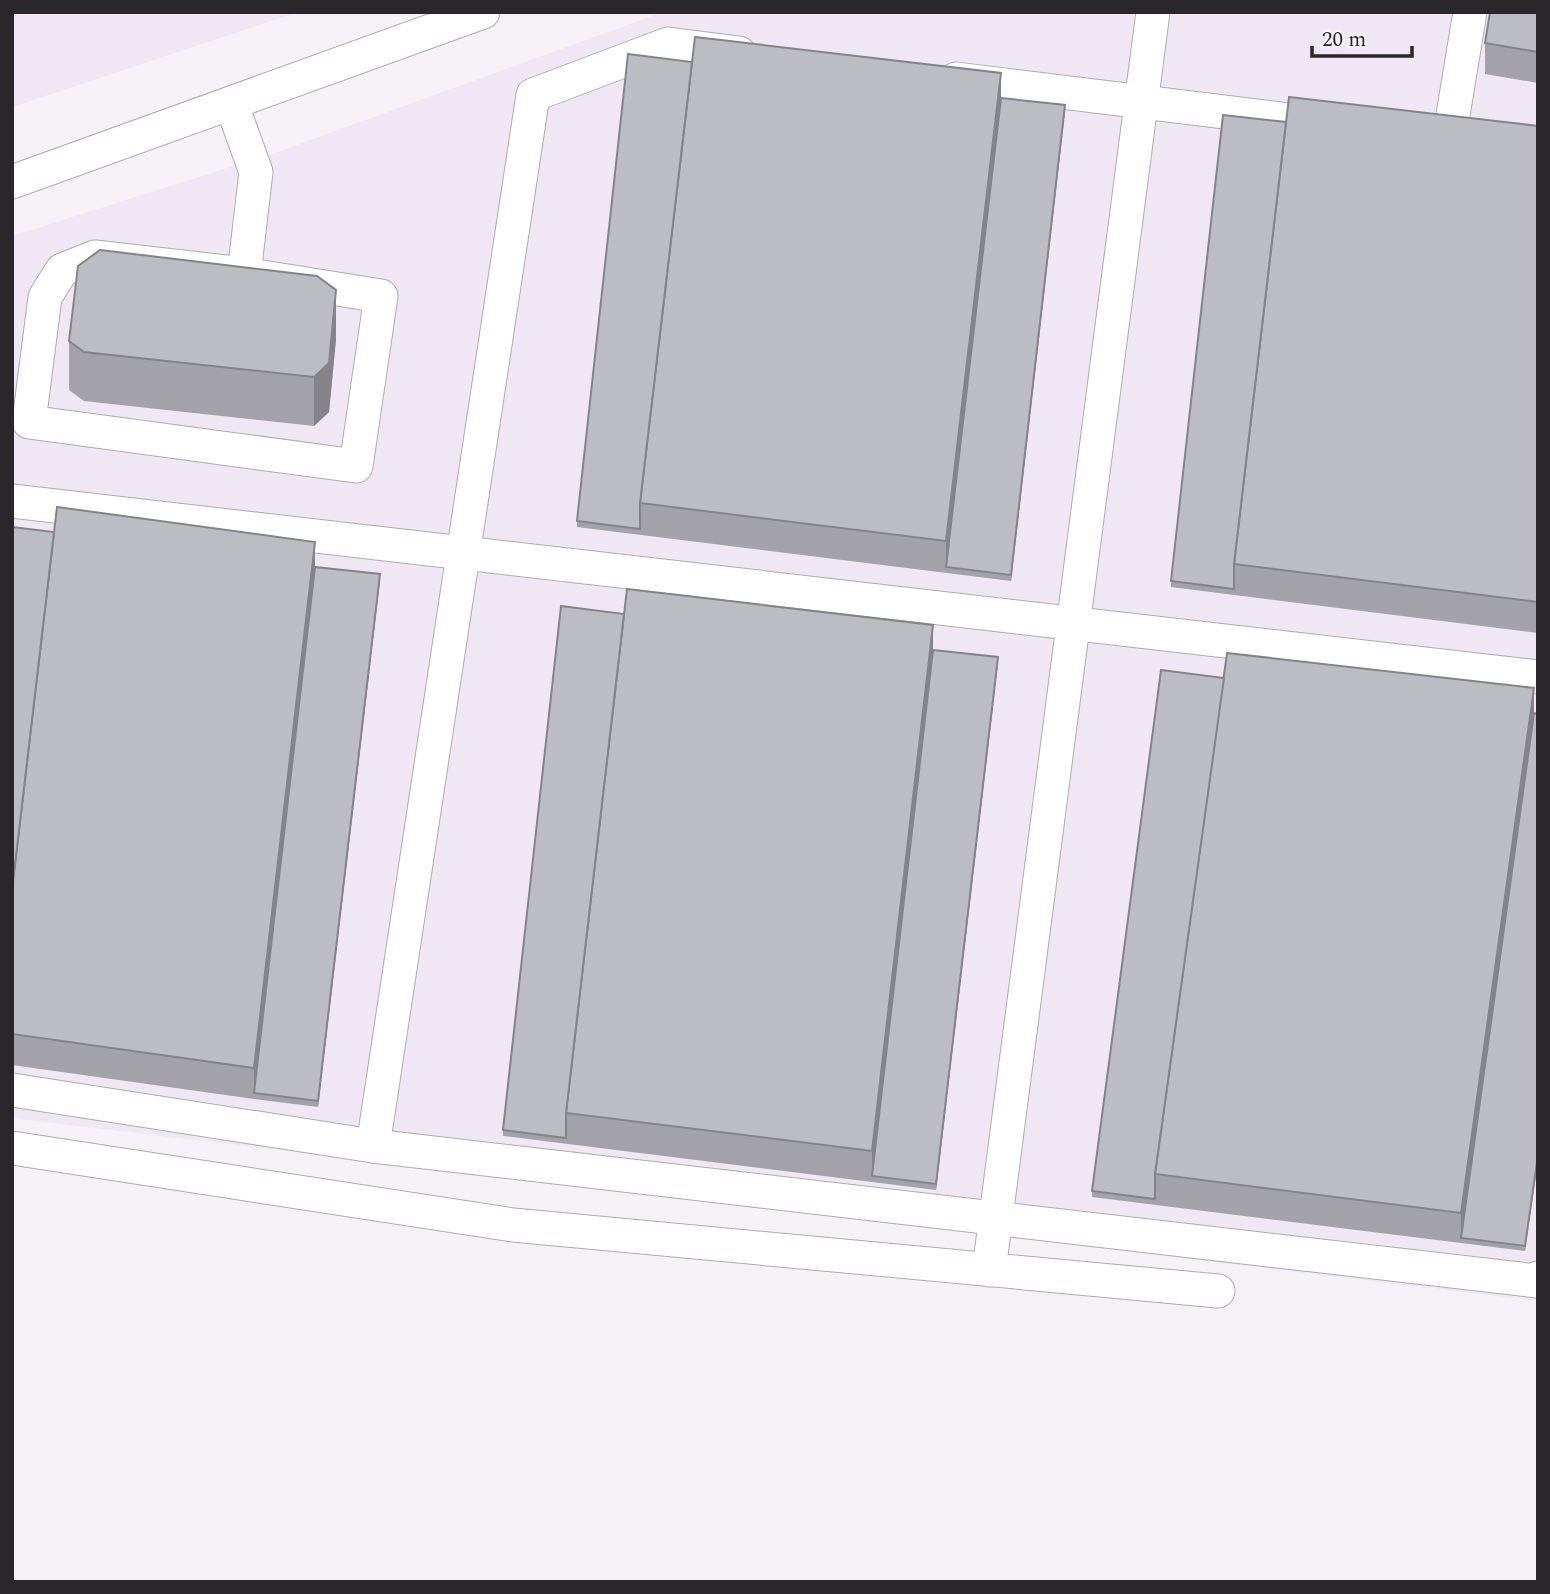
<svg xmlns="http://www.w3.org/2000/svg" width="1550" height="1594" font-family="Spectral,serif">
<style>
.built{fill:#f0e7f5}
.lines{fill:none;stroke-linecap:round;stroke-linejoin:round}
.minor-casing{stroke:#afabb1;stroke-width:35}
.minor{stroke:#fff;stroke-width:33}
.wall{fill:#a2a2a8}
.shaded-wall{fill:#848488}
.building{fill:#bcbcc3;stroke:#848488;stroke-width:2}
</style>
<rect width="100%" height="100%" fill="#f5f1f7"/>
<g class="built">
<polygon points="12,12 298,12 12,107"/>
<polygon points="663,12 1538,12 1538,1301 12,1118 12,236 272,154"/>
</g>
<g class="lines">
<g class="minor-casing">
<g id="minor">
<polyline points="956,79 1330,125"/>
<polyline points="231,103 256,172 244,274"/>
<polyline points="1449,139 1470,12"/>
<polyline points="12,182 483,12"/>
<polygon points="95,257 244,274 381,296 356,466 29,422 45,297 62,270"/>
<polyline points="12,501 1538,677"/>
<polyline points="12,1090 373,1146 1537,1281 1538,1278"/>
<polyline points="373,1146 533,95 668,44 739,53"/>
<polyline points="12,1148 513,1225 1218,1291"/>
<polyline points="989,1270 1153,12"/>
</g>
</g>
<use href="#minor" class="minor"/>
</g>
<g class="wall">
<polygon points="1538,12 1538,83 1485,74 1485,43"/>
<polygon points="1001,98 1065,111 1011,581 577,527 577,521"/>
<polygon points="1286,122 1538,126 1538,633 1171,587 1171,581"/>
<polygon points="336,339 329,412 314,426 84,401 69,390 69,341"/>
<polygon points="12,527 315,567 380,580 318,1107 254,1099 12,1065"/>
<polygon points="933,650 998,663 936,1190 503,1136 503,1130"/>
<polygon points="1224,678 1534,688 1525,1251 1092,1197 1092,1191"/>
</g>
<g class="shaded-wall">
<polygon points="1001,73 1001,104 946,567 946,541"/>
<polygon points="1065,105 1065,111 1011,581 1011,575"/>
<polygon points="336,290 336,339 329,412 314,426 314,377"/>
<polygon points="315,542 315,573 254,1093 254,1068"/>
<polygon points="380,574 380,580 318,1107 318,1101"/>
<polygon points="933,625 933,656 872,1176 872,1151"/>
<polygon points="998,657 998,663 936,1190 936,1184"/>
<polygon points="1534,688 1534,719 1461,1238 1461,1213"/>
<polygon points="1538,1155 1538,1161 1525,1251 1525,1246"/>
</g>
<g class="building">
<polygon points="1490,12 1538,12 1538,52 1485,43"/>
<polygon points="695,37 1001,73 946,541 640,503"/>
<polygon points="628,54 692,62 640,503 640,529 577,521"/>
<polygon points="1289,97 1538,126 1538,602 1234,564"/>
<polygon points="1001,98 1065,105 1011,575 946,567"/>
<polygon points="1223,115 1286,122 1234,564 1234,589 1171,581"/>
<polygon points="100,250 317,276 336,290 329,363 314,377 84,352 69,341 78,266"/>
<polygon points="57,507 315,542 254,1068 12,1034 12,890"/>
<polygon points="12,527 54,532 12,890"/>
<polygon points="315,567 380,574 318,1101 254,1093"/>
<polygon points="627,589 933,625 872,1151 566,1113"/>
<polygon points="561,606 624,614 566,1113 566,1138 503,1130"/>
<polygon points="933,650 998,657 936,1184 872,1176"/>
<polygon points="1227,653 1534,688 1461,1213 1155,1174"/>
<polygon points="1161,670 1224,678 1155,1174 1155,1199 1092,1191"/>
<polygon points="1534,713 1538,714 1538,1155 1525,1246 1461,1238"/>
</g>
<rect width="1550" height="1594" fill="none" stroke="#29272a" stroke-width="28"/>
<path d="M1312 46v10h100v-10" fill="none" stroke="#29272a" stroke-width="3.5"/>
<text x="1322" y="46" font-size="21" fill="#29272a" stroke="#f5f1f7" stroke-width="5" paint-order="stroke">20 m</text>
</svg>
